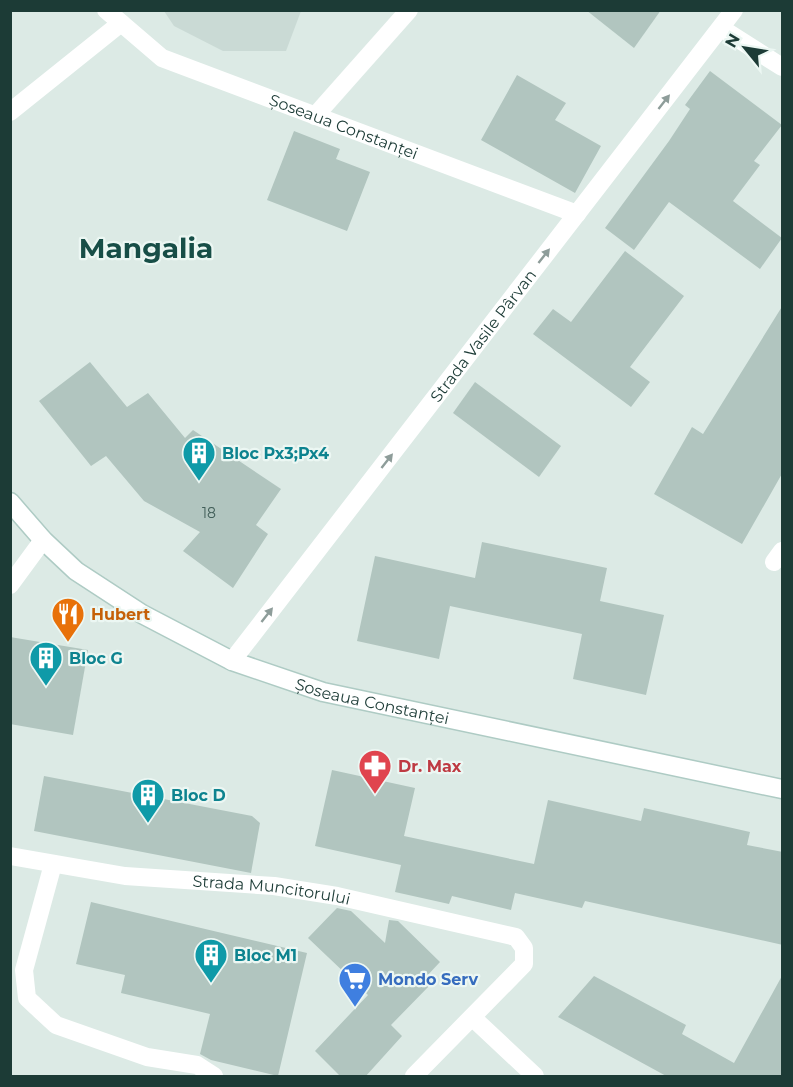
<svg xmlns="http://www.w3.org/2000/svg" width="793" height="1087" font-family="Montserrat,sans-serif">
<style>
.built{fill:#cadad5}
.building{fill:#b1c5bf}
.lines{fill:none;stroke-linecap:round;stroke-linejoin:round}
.secondary-casing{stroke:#aecbc4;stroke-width:21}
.lane{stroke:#fff;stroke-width:18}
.street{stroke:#fff;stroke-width:18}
.secondary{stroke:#fff;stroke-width:18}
.oneway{fill:#8e9d9a}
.labels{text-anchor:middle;stroke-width:4.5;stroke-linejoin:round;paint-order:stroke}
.number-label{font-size:14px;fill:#415e58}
.street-label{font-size:16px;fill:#1c3b36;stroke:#ecf7f3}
.culture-label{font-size:16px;font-weight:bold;fill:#0d838f;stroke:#ecf7f3;text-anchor:start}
.food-label{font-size:16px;font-weight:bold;fill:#c56008;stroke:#ecf7f3;text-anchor:start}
.health-label{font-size:16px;font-weight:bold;fill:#be3a42;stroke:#ecf7f3;text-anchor:start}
.shop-label{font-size:16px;font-weight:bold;fill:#366cbe;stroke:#ecf7f3;text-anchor:start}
.town-label{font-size:28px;font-weight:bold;fill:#174e47;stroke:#ecf7f3}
</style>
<rect width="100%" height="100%" fill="#dceae5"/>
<polygon class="built" points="164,11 301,11 286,51 223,51 174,26"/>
<g class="building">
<polygon points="586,10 661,10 634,48"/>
<polygon points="710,71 782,125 754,161 760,165 733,201 782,238 760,269 669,202 634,250 605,228 669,141 690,109 685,105"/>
<polygon points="517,75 566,103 555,120 601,146 575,193 481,140"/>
<polygon points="294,131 340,149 336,159 370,172 347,231 267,200"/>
<polygon points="625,251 684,296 630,367 650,382 631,407 533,334 553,309 571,322"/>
<polygon points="783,305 783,472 742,544 654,494 692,427 703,434"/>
<polygon points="90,362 127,407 148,393 185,438 193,430 281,489 256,525 268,534 233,588 183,551 200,532 144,501 106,456 91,466 39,401"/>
<polygon points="475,382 561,446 539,477 453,413"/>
<polygon points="482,542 607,568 600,601 664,615 646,695 573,679 582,634 450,606 439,659 357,641 375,556 475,578"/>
<polygon points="10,637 88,650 73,735 10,724"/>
<polygon points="332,770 415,788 404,836 534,864 548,800 641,821 644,808 750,832 747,845 783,852 783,945 585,901 582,908 515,893 511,910 452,896 449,904 395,892 401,865 315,846"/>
<polygon points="44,776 252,816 260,823 251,873 34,831"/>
<polygon points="91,902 307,953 278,1076 211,1060 200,1054 210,1014 121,993 125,975 76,964"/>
<polygon points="337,908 351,911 385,943 389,920 398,921 440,962 425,978 431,984 391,1025 402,1036 365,1077 341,1077 315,1051 368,995 308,938"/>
<polygon points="783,974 783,1077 668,1077 558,1017 594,976 686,1025 682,1034 734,1063"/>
</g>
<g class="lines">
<g class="secondary-casing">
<g id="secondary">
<path id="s4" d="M10,502l33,38 33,31 66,43 90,47 91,31 459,97"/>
</g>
</g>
<polyline class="lane" points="53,864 24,970 27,998 56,1025 147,1057 197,1065 214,1076"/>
<g class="street">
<path id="s1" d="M106,10l56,48 415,156"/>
<polyline points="721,28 782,67"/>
<polyline points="10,112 121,23"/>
<polyline points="315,116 409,10"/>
<polyline points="774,562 782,551"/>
<polyline points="10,585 43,540"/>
<path id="s2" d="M232,661l502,-651"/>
<path id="s3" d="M10,856l115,20 149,10 63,10 179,41 8,11v16l-110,112"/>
<polyline points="473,1018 535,1076"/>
</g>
<use href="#secondary" class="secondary"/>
</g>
<defs><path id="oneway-solid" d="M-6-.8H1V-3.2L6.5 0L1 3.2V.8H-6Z" transform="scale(1.5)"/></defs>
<g class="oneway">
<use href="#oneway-solid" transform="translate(664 102) rotate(-52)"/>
<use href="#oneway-solid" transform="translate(544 256) rotate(-52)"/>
<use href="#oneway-solid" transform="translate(387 461) rotate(-52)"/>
<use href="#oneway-solid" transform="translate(267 615) rotate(-52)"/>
</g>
<defs>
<g id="building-pin" transform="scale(1.725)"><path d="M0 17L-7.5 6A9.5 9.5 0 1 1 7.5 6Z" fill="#0f9aa8" stroke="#ecf7f3"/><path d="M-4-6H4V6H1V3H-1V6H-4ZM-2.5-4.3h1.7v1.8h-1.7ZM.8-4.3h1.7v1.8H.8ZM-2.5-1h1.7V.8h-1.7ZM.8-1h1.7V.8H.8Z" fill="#fff"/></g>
<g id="restaurant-pin" transform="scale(1.725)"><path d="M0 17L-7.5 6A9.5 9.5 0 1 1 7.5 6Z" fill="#e8710a" stroke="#ecf7f3"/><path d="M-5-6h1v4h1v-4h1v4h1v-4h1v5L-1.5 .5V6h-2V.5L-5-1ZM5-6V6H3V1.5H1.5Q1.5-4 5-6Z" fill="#fff"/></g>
<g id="pharmacy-pin" transform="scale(1.725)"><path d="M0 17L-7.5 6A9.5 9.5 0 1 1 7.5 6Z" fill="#e0444e" stroke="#ecf7f3"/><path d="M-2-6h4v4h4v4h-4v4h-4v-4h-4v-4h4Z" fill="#fff"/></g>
<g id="supermarket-pin" transform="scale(1.725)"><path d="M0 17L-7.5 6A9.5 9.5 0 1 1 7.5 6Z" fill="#3f7fe0" stroke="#ecf7f3"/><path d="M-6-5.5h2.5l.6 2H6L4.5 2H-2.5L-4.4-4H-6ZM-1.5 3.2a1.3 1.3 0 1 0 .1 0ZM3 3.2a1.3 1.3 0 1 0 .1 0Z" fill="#fff"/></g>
</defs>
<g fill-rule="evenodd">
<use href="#building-pin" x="199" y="453"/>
<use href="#restaurant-pin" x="68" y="614"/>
<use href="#building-pin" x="46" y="658"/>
<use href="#pharmacy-pin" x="375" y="766"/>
<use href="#building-pin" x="148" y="795"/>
<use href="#building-pin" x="211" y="955"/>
<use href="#supermarket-pin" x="355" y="979"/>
</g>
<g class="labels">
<g class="number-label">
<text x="209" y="518">18</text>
</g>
<g class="street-label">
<text dy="6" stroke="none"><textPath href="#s1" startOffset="268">Șoseaua Constanței</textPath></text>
<text dy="6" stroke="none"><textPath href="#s2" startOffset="411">Strada Vasile Pârvan</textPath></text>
<text dy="6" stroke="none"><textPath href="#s4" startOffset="422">Șoseaua Constanței</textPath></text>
<text dy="6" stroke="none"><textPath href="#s3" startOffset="264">Strada Muncitorului</textPath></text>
</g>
<g class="culture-label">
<text x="222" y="459">Bloc Px3;Px4</text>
<text x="69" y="664">Bloc G</text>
<text x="171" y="801">Bloc D</text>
<text x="234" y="961">Bloc M1</text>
</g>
<g class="food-label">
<text x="91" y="620">Hubert</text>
</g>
<g class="health-label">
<text x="398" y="772">Dr. Max</text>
</g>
<g class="shop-label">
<text x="378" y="985">Mondo Serv</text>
</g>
<g class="town-label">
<text x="146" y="258">Mangalia</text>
</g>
</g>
<rect width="793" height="1087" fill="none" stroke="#1c3b36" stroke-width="24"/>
<g transform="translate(745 48) rotate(300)" stroke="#ecf7f3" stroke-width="4.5" paint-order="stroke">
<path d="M0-4.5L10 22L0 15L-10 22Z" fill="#1c3b36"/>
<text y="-9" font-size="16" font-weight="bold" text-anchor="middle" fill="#1c3b36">N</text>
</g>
</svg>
